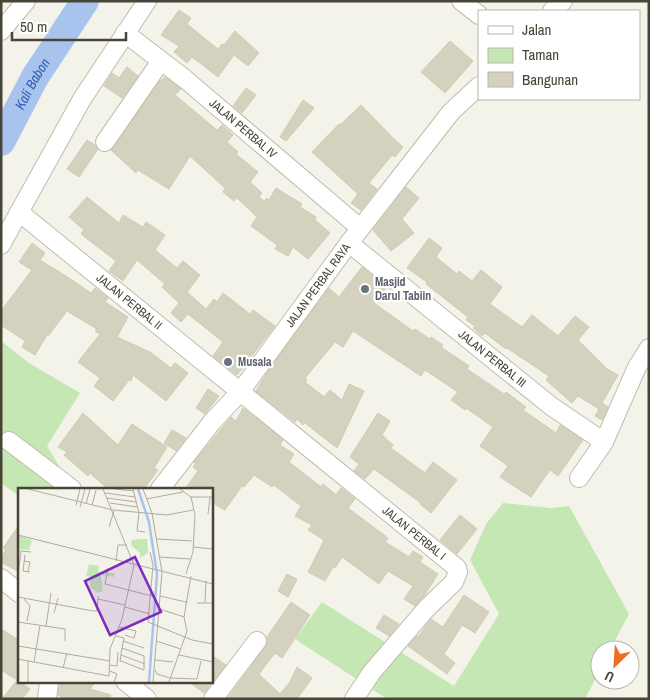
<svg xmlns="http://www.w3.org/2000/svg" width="650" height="700" font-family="'Archivo Narrow',sans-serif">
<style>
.green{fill:#c5e7b4}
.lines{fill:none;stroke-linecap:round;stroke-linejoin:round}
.river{stroke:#a8c3ee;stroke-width:28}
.building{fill:#d5d1bf;stroke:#d0cbb2}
.minor-casing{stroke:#bfbdac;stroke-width:20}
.minor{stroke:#fff;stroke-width:18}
.worship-dot{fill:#6b7280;stroke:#fff;stroke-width:2}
.labels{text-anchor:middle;stroke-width:4.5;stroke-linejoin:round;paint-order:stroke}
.street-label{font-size:12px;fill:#484538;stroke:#fff}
.worship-label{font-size:12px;font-weight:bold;fill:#5b616d;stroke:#fff;text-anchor:start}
.water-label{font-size:14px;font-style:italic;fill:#3462b0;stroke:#fff}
.inset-river{fill:none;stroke:#a8c3ee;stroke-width:2.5}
.inset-road{fill:none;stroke:#afada2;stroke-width:1}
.view{fill:#7b2cbf;fill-opacity:0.15;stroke:#7b2cbf;stroke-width:2.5}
.inset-edge{fill:none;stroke:#484538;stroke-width:2.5}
</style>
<rect width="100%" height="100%" fill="#f4f3e9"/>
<g class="green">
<polygon points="1,341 29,363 80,393 47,446 64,474 51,489 19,489 19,496 1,483"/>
<polygon points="503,503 551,508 569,506 629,614 610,650 600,650 600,670 585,699 387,699 295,639 322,602 454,686 499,614 470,560 486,524"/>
</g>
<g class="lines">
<path class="river" id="s1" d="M1,142l34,-65 50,-76"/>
</g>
<g class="building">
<polygon points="179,10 191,18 187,24 218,49 222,44 224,45 235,31 259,53 248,66 234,55 218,77 192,57 187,63 174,52 179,46 161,35"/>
<polygon points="450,41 473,61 445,93 421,72"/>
<polygon points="127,67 138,76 122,98 104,86 112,73 119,78"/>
<polygon points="165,77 181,89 175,95 217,130 222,125 233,135 227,142 238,152 236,154 258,172 250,182 262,193 259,197 264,201 267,198 269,200 276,188 302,204 300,207 316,217 315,220 330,233 308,259 293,247 288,256 275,249 277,245 251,226 257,217 237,198 234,201 223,192 225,188 190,156 169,189 138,170 136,173 111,150 159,82"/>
<polygon points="246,88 256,95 242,113 233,106"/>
<polygon points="303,100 314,108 286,141 280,137"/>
<polygon points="361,105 394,139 403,147 395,157 392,155 369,183 377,189 361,210 351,203 358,194 312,152 339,124 340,125"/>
<polygon points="87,140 95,145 98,149 79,177 67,169"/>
<polygon points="406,187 419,198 402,219 414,233 391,251 373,230"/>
<polygon points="87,197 119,223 123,215 143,227 146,222 165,235 155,250 177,268 183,261 200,275 187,292 206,309 214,299 217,302 223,293 250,314 253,310 275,326 237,375 213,356 223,342 188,314 181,322 171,313 179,303 162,287 165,284 137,260 123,281 109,271 116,261 81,234 84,230 69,217"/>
<polygon points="429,238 442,248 436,257 457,274 459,271 472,281 481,270 502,287 490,304 522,327 532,315 558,336 575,316 589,327 578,340 607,369 618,375 602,403 608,407 602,420 595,416 599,409 578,396 572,403 546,380 549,376 507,348 506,349 485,333 482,336 473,328 475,326 466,320 468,317 426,284 427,282 407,268"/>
<polygon points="32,243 45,253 40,260 69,278 91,293 95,288 108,298 105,302 128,317 117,337 150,352 171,368 175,363 188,373 166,401 133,375 131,381 129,380 113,401 94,386 100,378 78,362 100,334 95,331 97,329 67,311 48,336 47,335 35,355 22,347 25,341 1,325 1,311 32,270 19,262"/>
<polygon points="362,267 387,287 374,303 413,331 415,329 430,339 431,337 443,345 441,347 469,366 467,369 504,394 506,392 526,407 523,410 556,433 560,425 583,440 558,476 550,470 531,497 500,477 508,466 480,446 493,427 466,408 465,410 451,400 458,392 425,370 421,376 353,331 343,347 335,342 305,378 307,380 305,382 324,397 330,390 342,400 349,384 364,391 337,448 305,423 303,425 297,419 295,422 256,391 266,374 329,288 339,297"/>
<polygon points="208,389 219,396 205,414 196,408"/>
<polygon points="243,408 283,440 280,445 294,454 289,462 321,487 323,484 336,495 341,488 355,499 348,508 388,538 385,542 409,557 413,551 423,557 420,562 438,574 424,596 415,606 404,599 413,586 388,571 379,584 342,557 335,568 333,567 325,581 308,572 324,540 308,530 312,525 295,516 301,506 274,485 272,487 254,475 244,487 242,486 225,510 211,502 211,489 185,489 198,471 193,467 196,463 194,462 231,417 236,421"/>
<polygon points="83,413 118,445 132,424 167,447 154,468 158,470 144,489 108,489 90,473 88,476 64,455 67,452 58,447"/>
<polygon points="378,413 390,421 382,435 393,445 391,448 425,473 433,462 457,480 431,513 420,504 421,503 374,469 365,479 354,471 359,464 350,457"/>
<polygon points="172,430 186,438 176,451 164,443"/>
<polygon points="460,515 477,529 457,554 440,540"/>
<polygon points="19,525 19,572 1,562 1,557 6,550 3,548"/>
<polygon points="287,574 297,579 288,597 278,591"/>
<polygon points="464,595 489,612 475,633 462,625 444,654 455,663 447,674 408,646 417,636 418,637 431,619 443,627"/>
<polygon points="291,602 310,615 282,658 275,653 259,674 280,694 290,682 297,667 312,678 297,699 227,699 265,647 267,643 267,637"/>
<polygon points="384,615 399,624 389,636 376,628"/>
<polygon points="1,629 19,640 19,681 30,689 22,699 2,699 17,680 1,670"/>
<polygon points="211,655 226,665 204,693 188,681 211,681"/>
<polygon points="62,681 96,681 90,689 111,695 110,699 64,699 58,695 59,687"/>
</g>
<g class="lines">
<g class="minor-casing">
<g id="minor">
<polyline points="461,1 479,15"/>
<polyline points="552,11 563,1"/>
<polyline points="1,31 26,1"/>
<path id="s2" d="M125,33l60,46 175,149"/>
<polyline points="105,142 161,61"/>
<path id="s3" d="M19,212l438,356 1,4 -4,10 -27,26 -55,64 -18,27"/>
<path id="s4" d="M349,243l202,163 53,36 -25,36"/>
<polyline points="1,245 82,99 147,1"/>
<polyline points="9,441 72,489"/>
<polyline points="604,442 637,367 649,348"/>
<path id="s5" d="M160,489l52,-67 28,-30 109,-149 102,-131 28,-26"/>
<polyline points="1,578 19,593"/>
<polyline points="125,681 147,699"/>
<polyline points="47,699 49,681"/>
<polyline points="213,699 257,641"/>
</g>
</g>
<use href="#minor" class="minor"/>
</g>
<g class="worship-dot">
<circle cx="365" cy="289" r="5"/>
<circle cx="228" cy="362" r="5"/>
</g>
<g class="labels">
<g class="street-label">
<text dy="4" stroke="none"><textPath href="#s2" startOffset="152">JALAN PERBAL IV</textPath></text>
<text dy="4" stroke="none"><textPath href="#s5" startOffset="258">JALAN PERBAL RAYA</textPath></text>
<text dy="4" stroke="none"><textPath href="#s3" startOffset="142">JALAN PERBAL II</textPath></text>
<text dy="4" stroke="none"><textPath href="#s4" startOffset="184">JALAN PERBAL III</textPath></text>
<text dy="4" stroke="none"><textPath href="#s3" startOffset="509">JALAN PERBAL I</textPath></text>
</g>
<g class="worship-label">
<text x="375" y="286">Masjid<tspan x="375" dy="14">Darul Tabiin</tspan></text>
<text x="238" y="366">Musala</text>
</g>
<g class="water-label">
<text dy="5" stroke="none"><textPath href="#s1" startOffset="66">Kali Babon</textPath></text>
</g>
</g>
<g transform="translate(18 488)">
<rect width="195" height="195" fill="#f4f3e9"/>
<path d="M0,47l14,5 -3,10 -8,-1 -1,5zM126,51h3l1,14 -8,5v-5l-9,-8 1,-5zM71,76l10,2 -1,6 17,1 -1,4 -13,-2 2,16 -5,2 -8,-6v-10l-4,-1z" fill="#c5e7b4"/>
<path class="inset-river" d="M120,1l11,33 8,52 -8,108"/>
<path class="inset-road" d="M10,1l85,21 54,5 26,-5M97,1l19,2M115,1l6,24M125,1l9,24 10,59 -9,110M162,1l11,8 4,18 -2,37 -7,22M87,5l30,4M173,9h22M89,10l29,4M128,11l37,-7M92,15l27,4M68,16l4,-15M58,17l4,-16M74,17l4,-15M62,19l5,-18M121,25l-2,18 8,1M190,26l2,-17M91,39l5,-16M0,47l195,49M139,51l35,2M175,59l20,2M132,64l3,13 -5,57 44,18 21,4M7,67l-2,16 7,1M141,69l31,2M6,73l6,1 -2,9M98,73l2,-16h9M1,79l2,-16 10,1M90,80l-3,16 47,12M80,108v3l27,6M142,108l26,6M0,109l75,14h4l1,-12M6,111l6,7 -3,15M187,114l1,-21M179,115h16M107,119l25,7M142,121l24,8M36,125l4,-15M0,134l47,7v12M28,138l5,-33M101,139l17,4 -2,7 -9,-3M98,148l8,2 -2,10 -2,13h1l23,9v-14l-22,-8M105,153l21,7M138,153l25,8M0,158l92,15M103,167l24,9M161,167l34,7M0,171l91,17 1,-27 12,-30 12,-54 -31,-76M137,172l18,2M16,174l6,-37M92,177l7,1 1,-14M45,180l4,-15M137,182l2,4 13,4 27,1 4,-18M92,183l7,3 -3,8M10,194v-21M151,194l18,-51 -3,-14 7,-41"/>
<path class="view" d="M117,69l26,55 -51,23 -25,-54z"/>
<rect width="195" height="195" class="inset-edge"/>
</g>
<rect width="650" height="700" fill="none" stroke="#484538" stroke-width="5"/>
<rect x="478" y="10" width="162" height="90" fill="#ffffff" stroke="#b6b5af"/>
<rect x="488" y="26" width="25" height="8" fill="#ffffff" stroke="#b6b5af"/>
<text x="522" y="35" font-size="15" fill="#484538">Jalan</text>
<rect x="488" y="48" width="25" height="15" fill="#c5e7b4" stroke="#b6b5af"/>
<text x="522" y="60" font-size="15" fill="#484538">Taman</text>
<rect x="488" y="72" width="25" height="15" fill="#d5d1bf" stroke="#b6b5af"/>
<text x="522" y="85" font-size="15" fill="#484538">Bangunan</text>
<g transform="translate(615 665) rotate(205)"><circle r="24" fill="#ffffff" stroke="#b6b5af"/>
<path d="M0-4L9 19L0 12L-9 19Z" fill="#f26d22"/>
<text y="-8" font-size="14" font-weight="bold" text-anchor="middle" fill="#484538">U</text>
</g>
<path d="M12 32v8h114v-8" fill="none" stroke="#484538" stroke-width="2.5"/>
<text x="20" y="32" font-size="15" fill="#484538" stroke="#ffffff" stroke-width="4" paint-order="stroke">50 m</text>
</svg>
